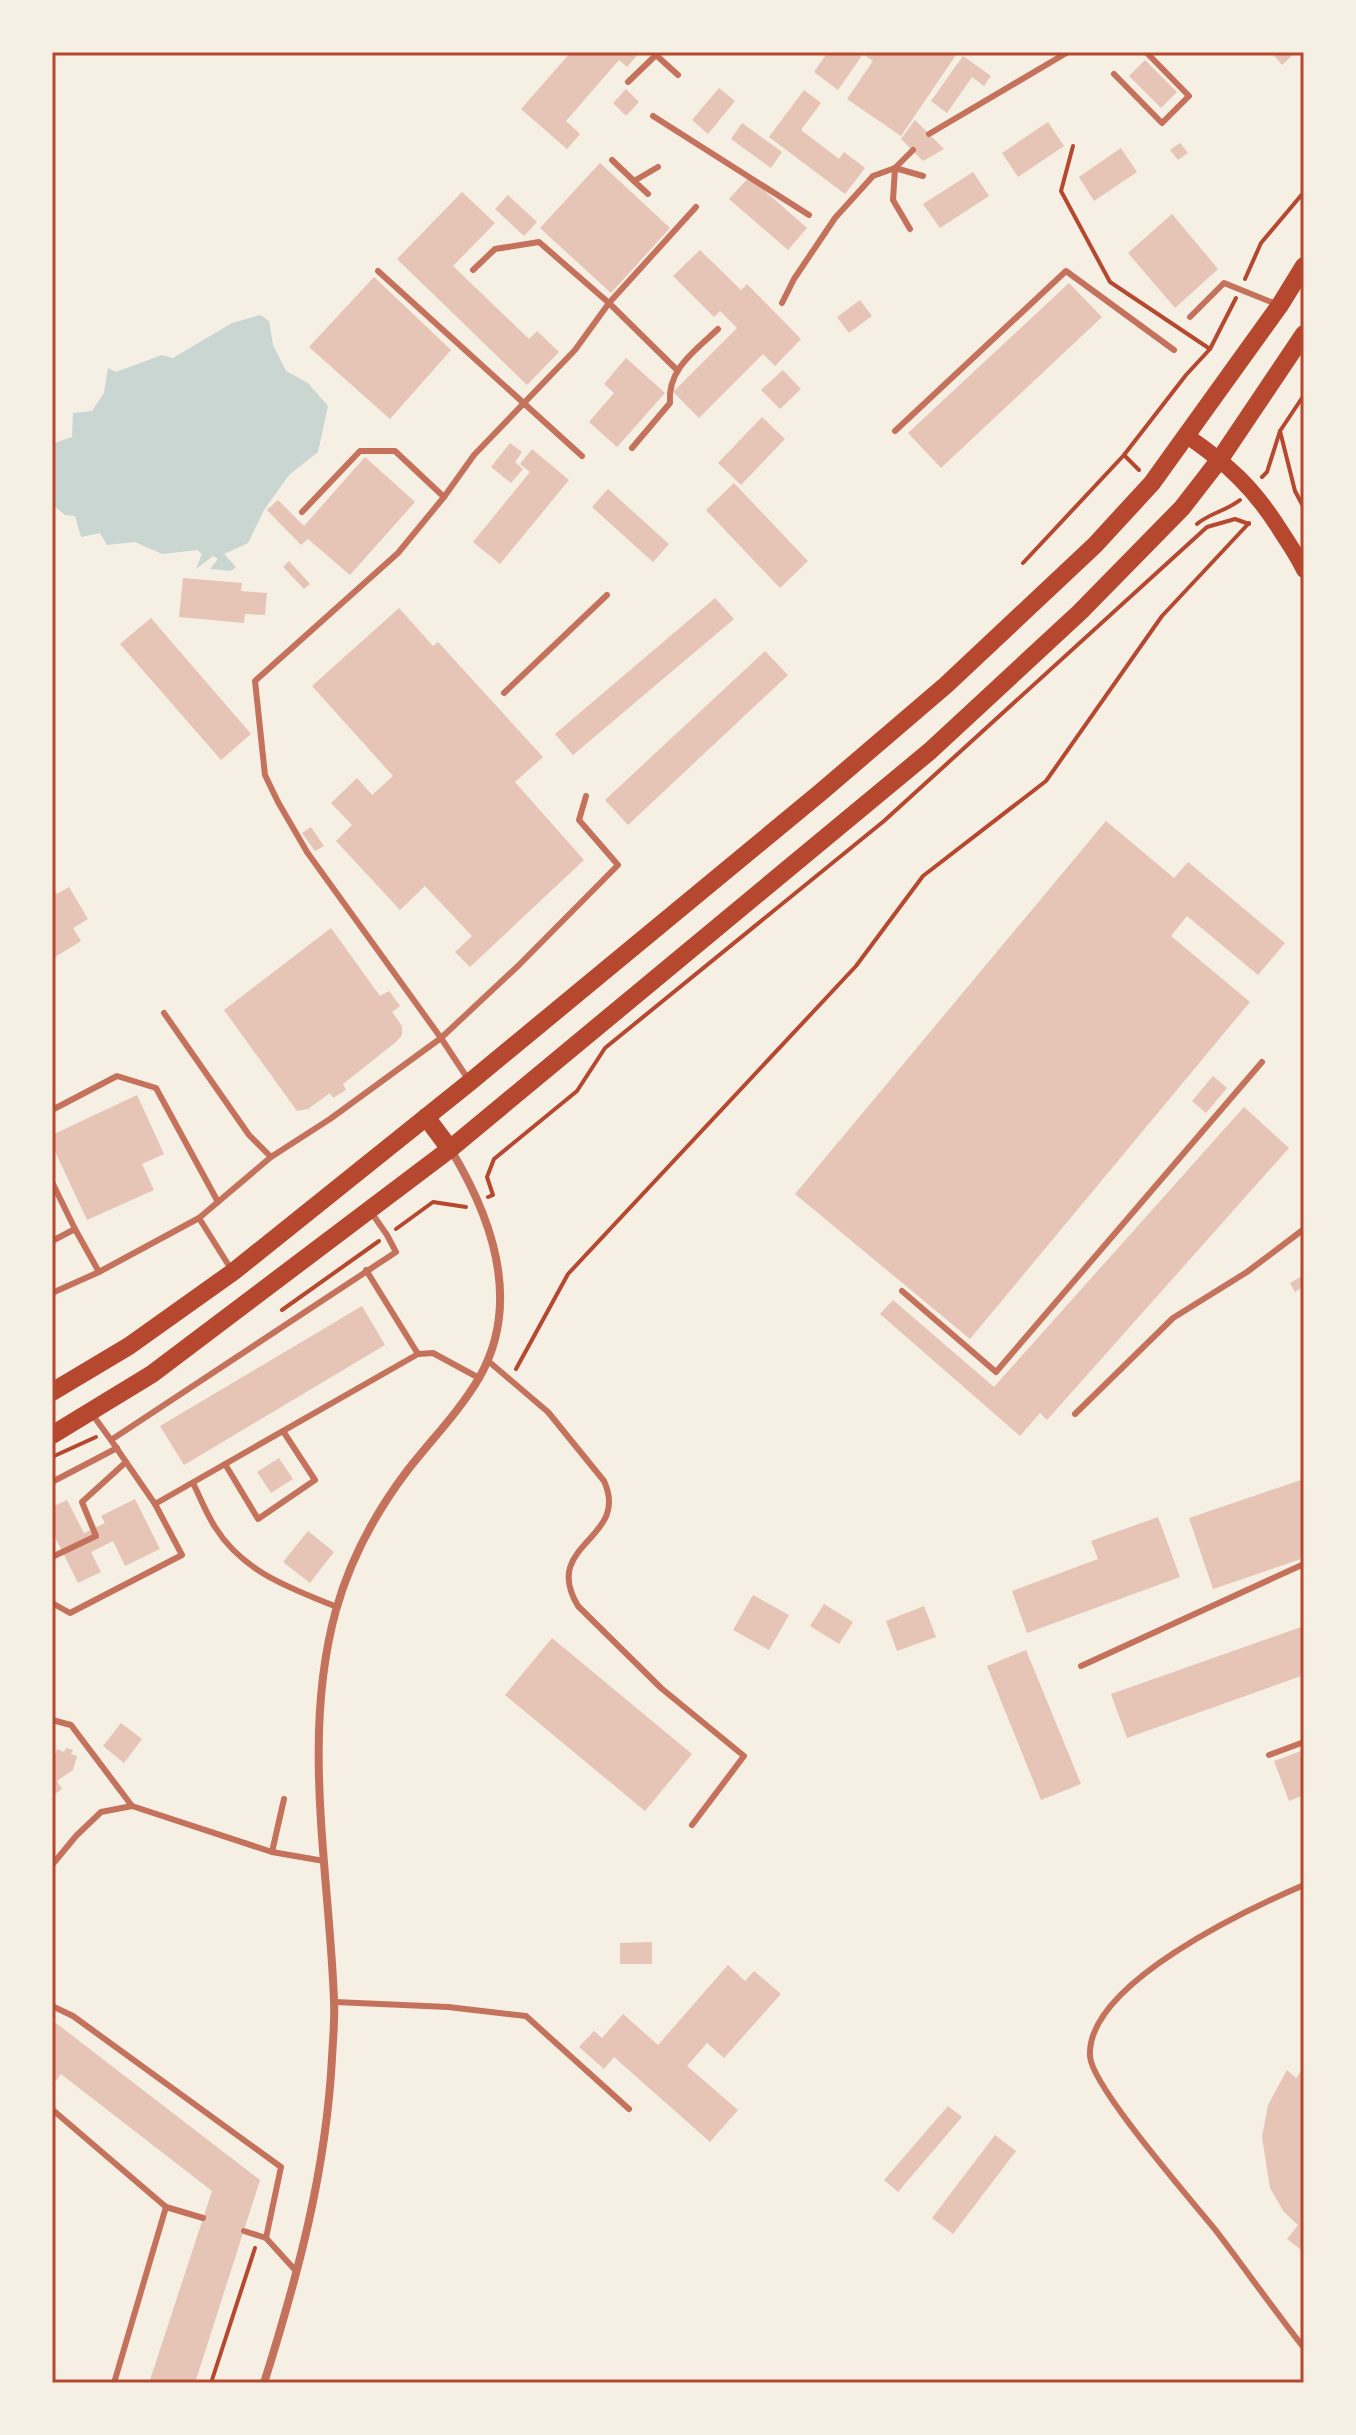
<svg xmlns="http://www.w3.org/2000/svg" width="1356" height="2435" font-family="Inter,sans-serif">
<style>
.water{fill:#c9d6d2}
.building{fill:#e6c5b7}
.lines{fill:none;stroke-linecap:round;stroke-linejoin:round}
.path{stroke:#b5482f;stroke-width:4}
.service{stroke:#c5725c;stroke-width:6}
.minor{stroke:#c5725c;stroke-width:8}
.secondary{stroke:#b5482f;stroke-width:16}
.primary{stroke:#b5482f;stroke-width:18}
.neatline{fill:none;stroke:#b5482f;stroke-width:3}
</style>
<rect width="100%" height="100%" fill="#f6efe4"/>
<polygon class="water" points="260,315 269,321 273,345 286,371 308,383 328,406 318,452 289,475 264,510 248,543 224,554 236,567 231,571 210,569 218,559 213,556 196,569 202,554 197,550 162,554 135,542 107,545 100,533 81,537 75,516 65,515 52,504 52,444 72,437 73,413 92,411 104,393 108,368 116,372 162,355 173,358 232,323"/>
<g class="building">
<polygon points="571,52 640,52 627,67 619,60 566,121 580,134 567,149 521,109"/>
<polygon points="828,52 958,52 901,136 847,99 873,61 863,54 838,90 814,72"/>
<polygon points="1276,52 1290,52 1293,55 1282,65 1273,54"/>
<polygon points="963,56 991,76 984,86 972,77 947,113 931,101"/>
<polygon points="1145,60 1177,92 1161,108 1129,76"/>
<polygon points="719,88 735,101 708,134 692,120"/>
<polygon points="626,89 639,102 626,116 613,103"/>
<polygon points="804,90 821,103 801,130 839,159 844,152 865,168 845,194 769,137"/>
<polygon points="915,120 944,149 923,161 901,139"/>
<polygon points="1048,122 1064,146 1018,177 1002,153"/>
<polygon points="742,123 782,152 771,168 731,139"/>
<polygon points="1180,143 1188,153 1178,160 1170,150"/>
<polygon points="1121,148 1137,172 1094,201 1079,177"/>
<polygon points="600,163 670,228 611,293 540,228"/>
<polygon points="973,172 989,196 940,228 923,204"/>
<polygon points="749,177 807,228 788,250 729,199"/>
<polygon points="462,192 495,223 453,266 529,339 537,331 559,352 527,385 397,259"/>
<polygon points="508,195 537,222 524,236 495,209"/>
<polygon points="1172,214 1218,269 1175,308 1128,253"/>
<polygon points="700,250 741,290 747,284 801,339 775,366 763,354 699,418 673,392 737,328 720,311 714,317 673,276"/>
<polygon points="374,277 451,350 390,419 309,347"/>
<polygon points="1069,283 1102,317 941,468 908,433"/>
<polygon points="860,300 872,316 849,333 837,317"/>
<polygon points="626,358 665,393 617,447 589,422 614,393 604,384"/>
<polygon points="783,370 801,389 780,409 761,390"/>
<polygon points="762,417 785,439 741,485 718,463"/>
<polygon points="510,443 522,452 515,462 523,469 511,483 491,467"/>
<polygon points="532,449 569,480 500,564 473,542 530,472 520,464"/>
<polygon points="365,457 415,502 350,575 308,539 301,545 267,510 278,500 304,526"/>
<polygon points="734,483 808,561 780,588 706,510"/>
<polygon points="608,489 669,544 653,562 592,507"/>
<polygon points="289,561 310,584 304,589 283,567"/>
<polygon points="183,578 242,583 241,591 267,593 265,615 245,614 244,623 179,617"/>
<polygon points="715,598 734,619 573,755 555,734"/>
<polygon points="399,608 433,646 438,642 543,757 515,782 584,860 470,967 455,952 472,936 425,886 400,910 336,841 352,825 331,803 357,778 372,795 393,776 312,686"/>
<polygon points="151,618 251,734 221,760 120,644"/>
<polygon points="765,651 788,675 628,825 605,800"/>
<polygon points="1106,821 1174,878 1188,862 1285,943 1258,975 1187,916 1171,936 1250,1002 970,1339 795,1194"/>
<polygon points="311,827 324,846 315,851 302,833"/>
<polygon points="52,886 57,894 69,887 88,919 73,928 81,941 52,959"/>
<polygon points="331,928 380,996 389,991 400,1006 392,1012 402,1026 402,1035 396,1042 343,1084 346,1090 333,1098 330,1093 308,1109 297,1111 224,1010"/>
<polygon points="1213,1076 1227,1088 1206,1113 1192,1101"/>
<polygon points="137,1095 164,1154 142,1164 154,1190 87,1220 52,1145 52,1135"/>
<polygon points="1244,1107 1289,1148 1047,1420 1040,1413 1020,1436 880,1314 893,1300 994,1387"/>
<polygon points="1304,1275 1304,1286 1295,1292 1290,1283"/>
<polygon points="362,1306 385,1345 184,1465 160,1426"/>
<polygon points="279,1458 293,1479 271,1493 257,1472"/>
<polygon points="1304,1479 1304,1558 1213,1589 1189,1518"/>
<polygon points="135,1499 160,1549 125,1566 113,1541 91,1552 101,1572 78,1583 52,1531 52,1507 67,1500 84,1533 105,1523 101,1516"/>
<polygon points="1158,1517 1180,1577 1027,1633 1012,1591 1098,1559 1091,1541"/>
<polygon points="308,1531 334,1552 310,1583 283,1562"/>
<polygon points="753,1595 789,1615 769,1650 733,1630"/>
<polygon points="824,1604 853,1622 839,1644 810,1626"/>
<polygon points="924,1606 936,1637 897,1651 886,1621"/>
<polygon points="1304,1626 1304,1675 1127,1738 1111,1694"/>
<polygon points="552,1638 692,1754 645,1811 505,1695"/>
<polygon points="1026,1650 1081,1784 1041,1800 987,1666"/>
<polygon points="121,1723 142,1739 124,1763 103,1746"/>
<polygon points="66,1748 73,1750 71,1754 77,1756 73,1770 57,1781 62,1789 52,1796 52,1755 55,1756 57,1749 64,1752"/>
<polygon points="1304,1750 1304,1795 1289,1801 1274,1761"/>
<polygon points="652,1942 652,1964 620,1964 620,1943"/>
<polygon points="728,1965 745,1981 754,1971 781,1994 724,2058 707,2043 687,2066 738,2110 710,2142 614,2057 604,2069 579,2047 594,2031 602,2038 623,2014 658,2045"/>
<polygon points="52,2020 260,2180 195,2383 149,2383 212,2191 61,2074 52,2086"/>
<polygon points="1304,2067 1304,2252 1287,2239 1298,2225 1284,2212 1270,2188 1262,2137 1268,2105 1287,2070 1296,2078"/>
<polygon points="948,2106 962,2117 898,2192 884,2180"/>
<polygon points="995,2135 1016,2151 953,2234 932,2218"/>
</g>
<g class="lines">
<g class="path">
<polyline points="1073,146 1061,191 1110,282 1210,349"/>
<polyline points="1245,279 1261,243 1304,192"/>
<polyline points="1304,395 1280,431 1295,491 1304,508"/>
<polyline points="1124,455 1139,470"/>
<polyline points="1262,477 1267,472 1280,431"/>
<path d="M1197,524c13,-11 29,-13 43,-24"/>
<polyline points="1023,563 1124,455 1186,375 1210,349 1236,298"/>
<polyline points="488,1197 493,1195 487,1177 494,1159 577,1091 605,1048 884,821 1207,527 1235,519 1249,524"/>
<polyline points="396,1229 433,1202 466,1207"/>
<polyline points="282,1310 379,1241"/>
<polyline points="516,1369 568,1274 856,966 923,876 1046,781 1162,616 1249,523"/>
<polyline points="52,1457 96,1437"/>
<polyline points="211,2383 255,2248"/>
</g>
<g class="service">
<polyline points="657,53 656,55 678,75"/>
<polyline points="1114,74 1162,123 1189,96 1146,52"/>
<polyline points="628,82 656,55"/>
<polyline points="653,116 809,215"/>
<polyline points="929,134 1068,52"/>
<polyline points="612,160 634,181 658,167"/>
<polyline points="634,181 648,194"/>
<polyline points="910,229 893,200 895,168 923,176"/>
<polyline points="473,270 495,249 539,242 609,303 676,369"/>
<polyline points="378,271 582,456"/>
<polyline points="782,303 794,279 835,218 873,176 895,168 913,150"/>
<polyline points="1190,317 1224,283 1276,304"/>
<polyline points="895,431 1066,271 1174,350"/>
<path d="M632,448l38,-45c-3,-34 26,-53 48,-74"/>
<polyline points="302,512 360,451 395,451 444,497"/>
<polyline points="504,693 607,595"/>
<polyline points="164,1013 249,1135 271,1157 330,1119 441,1038 307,852 278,802 265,775 255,681 398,553 444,497 474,455 575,350 609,303 696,207"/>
<polyline points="468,1079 441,1038 519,965 618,865 579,820 586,796"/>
<polyline points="52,1110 117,1076 156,1088 218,1202"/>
<polyline points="52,1182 75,1229"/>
<polyline points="199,1218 271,1157"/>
<polyline points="52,1241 75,1229 99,1272"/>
<polyline points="366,1270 418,1354 433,1353 479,1378"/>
<polyline points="902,1291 996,1372 1262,1062"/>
<polyline points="52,1293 99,1272 199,1218 231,1269"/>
<path d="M487,1360l61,52 56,69c27,59 -64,62 -26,125l83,82 83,68 -52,69"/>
<polyline points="92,1414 111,1440"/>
<polyline points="1075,1414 1173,1318 1247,1272 1304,1229"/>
<polyline points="225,1464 258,1519 315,1480 283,1431"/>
<polyline points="52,1482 117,1448"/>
<path d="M193,1483c7,14 13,30 22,44 28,45 75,61 122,80"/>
<polyline points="155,1504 418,1354"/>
<polyline points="52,1557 96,1536 82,1502 126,1462 111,1440 396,1252 387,1235 371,1212"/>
<polyline points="52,1603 70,1613 182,1555 155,1504 126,1462"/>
<polyline points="1081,1666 1304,1564"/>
<polyline points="52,1720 71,1725 132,1806"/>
<polyline points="1269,1755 1304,1742"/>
<polyline points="272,1852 284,1799"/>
<polyline points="52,1865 76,1836 101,1812 132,1806 272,1852 324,1861"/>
<path d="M1304,1885c-56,24 -218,99 -214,171 1,30 103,146 127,176 29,38 57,78 87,116"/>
<polyline points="335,2002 448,2007 526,2016 629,2109"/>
<polyline points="52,2006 73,2016 281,2167 266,2238"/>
<polyline points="52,2113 54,2111 166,2207 203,2218"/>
<polyline points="244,2231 266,2238 296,2271"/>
<polyline points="114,2383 166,2207"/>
</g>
<path class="minor" d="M264,2383c34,-108 62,-212 68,-325 1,-19 3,-39 2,-58 -5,-129 -33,-264 2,-390 14,-50 40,-98 71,-139 24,-31 52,-59 72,-93 43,-75 13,-160 -28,-228"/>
<path class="secondary" d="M1187,436c41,28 68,53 95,97 8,12 16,24 22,37"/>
<g class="primary">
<polyline points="426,1117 450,1149"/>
<polyline points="52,1392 129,1346 233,1272 470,1082 821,792 946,685 1095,545 1152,483 1280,305 1304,266"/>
<polyline points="52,1435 152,1374 450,1149 930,751 1080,612 1182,508 1220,459 1304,334"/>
</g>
</g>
<rect width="1356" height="2435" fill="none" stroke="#f6efe4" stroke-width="108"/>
<rect x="54" y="54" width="1248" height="2327" class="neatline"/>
</svg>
